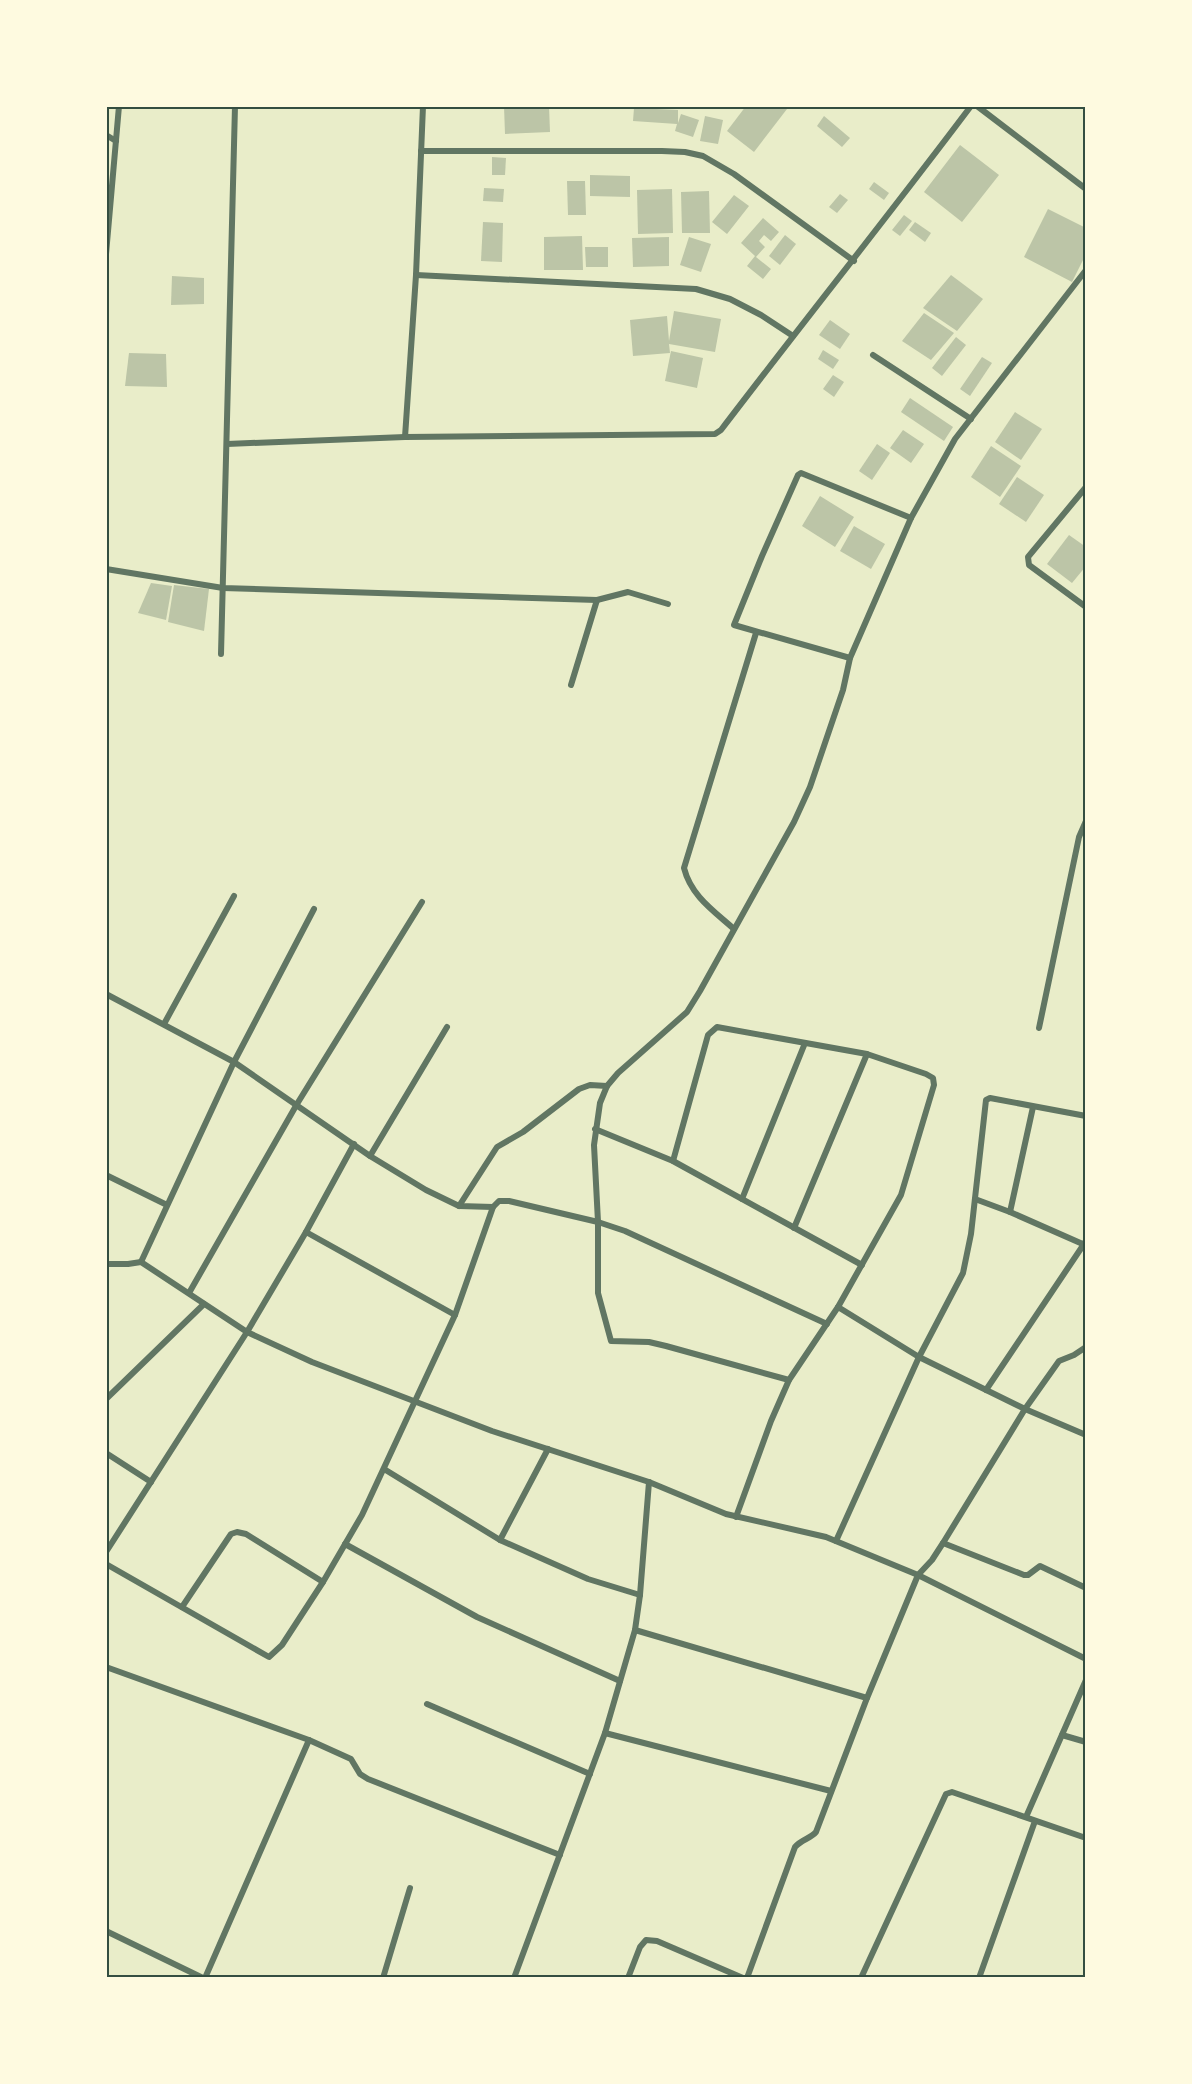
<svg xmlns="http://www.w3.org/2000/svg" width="1192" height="2084" font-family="Overpass,sans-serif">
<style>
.building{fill:#bcc5a7}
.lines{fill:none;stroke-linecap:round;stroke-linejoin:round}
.minor{stroke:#617663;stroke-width:6}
.neatline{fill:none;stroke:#344e41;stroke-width:2}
</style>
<rect width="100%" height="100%" fill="#e9edc9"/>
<g class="building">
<polygon points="504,106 549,106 550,132 505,134"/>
<polygon points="746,106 784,106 787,109 754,152 727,131"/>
<polygon points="634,108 678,110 678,123 681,114 699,120 693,137 675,131 677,124 633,121"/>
<polygon points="705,116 723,120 718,144 700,141"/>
<polygon points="824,116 850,138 842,147 817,126"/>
<polygon points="960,145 999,175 962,222 924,192"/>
<polygon points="492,157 506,158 505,175 492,175"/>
<polygon points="590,175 630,176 630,197 590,196"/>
<polygon points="567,181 585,181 586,215 568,215"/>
<polygon points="874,182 889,193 884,200 869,189"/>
<polygon points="484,188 504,189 503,202 483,201"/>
<polygon points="672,189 673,233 638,234 637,190"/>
<polygon points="709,191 710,233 682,233 681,192"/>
<polygon points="840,194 848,200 837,213 829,207"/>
<polygon points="734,195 749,206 727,234 712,222"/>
<polygon points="1048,209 1086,228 1086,254 1072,282 1024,257"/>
<polygon points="904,215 912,221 900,236 892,230"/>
<polygon points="763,218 779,232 771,241 764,235 759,241 765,247 756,257 771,269 763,279 747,266 755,256 741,243"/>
<polygon points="483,222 503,223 502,262 481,261"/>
<polygon points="915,222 931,233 925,242 909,230"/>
<polygon points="785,235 796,244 780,265 769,256"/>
<polygon points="582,236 583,270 544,270 544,237"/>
<polygon points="669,237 669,266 633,267 632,238"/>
<polygon points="689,237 711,244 701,272 680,265"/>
<polygon points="585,247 608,247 608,267 586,267"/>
<polygon points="951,275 983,299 957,331 923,308"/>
<polygon points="172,276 204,278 204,304 171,305"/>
<polygon points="674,311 721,319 715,352 669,344 670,353 633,356 630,320 667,316 669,341"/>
<polygon points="924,313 954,333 931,360 902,341"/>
<polygon points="830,320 850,334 840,349 819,335"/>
<polygon points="956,337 966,345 942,376 932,368"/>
<polygon points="823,350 839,360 833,369 818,359"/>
<polygon points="671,351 703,358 697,388 665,381"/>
<polygon points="129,353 166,354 167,387 125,386"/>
<polygon points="982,357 992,363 970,396 960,389"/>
<polygon points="833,375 844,382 834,397 823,389"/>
<polygon points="910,398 953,427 944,441 901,412"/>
<polygon points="1015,412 1042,429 1021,460 995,442"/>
<polygon points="903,430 924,444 911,463 890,448"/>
<polygon points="877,444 890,453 872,480 859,471"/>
<polygon points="991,446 1021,466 1000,497 971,477"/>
<polygon points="1017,477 1044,495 1026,522 999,504"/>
<polygon points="820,496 854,517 835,547 802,526"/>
<polygon points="854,526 885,544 871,569 840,551"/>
<polygon points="1069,535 1086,547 1086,566 1072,583 1047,564"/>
<polygon points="151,583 172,586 166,620 138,613"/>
<polygon points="174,585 209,589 204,631 168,622"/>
</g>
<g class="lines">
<g class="minor">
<polyline points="977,106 1086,189"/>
<polyline points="106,135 116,141"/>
<polyline points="421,151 662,151 685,152 703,156 734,174 854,261"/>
<polyline points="106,254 119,106"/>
<polyline points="416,275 696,289 730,299 761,315 793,336"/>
<polyline points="873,355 971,419"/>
<polyline points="405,437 416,275 423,106"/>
<path d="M227,444l178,-7 310,-3 6,-4c83,-109 168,-215 250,-324"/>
<polyline points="1086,487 1028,557 1029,565 1086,607"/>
<polyline points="106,569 223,588 597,600 628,592 668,604"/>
<polyline points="221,654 235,106"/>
<polyline points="850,658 734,625 762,556 798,475 801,473 911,518"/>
<polyline points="571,685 597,600"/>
<path d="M734,929c-20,-18 -43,-33 -50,-61l72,-235"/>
<polyline points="106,994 234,1062 370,1156 426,1190 459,1206 493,1207 499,1201 509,1201 598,1222 625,1231 827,1324"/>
<polyline points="164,1024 234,896"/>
<polyline points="1039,1028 1079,837 1086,821"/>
<polyline points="595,1129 673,1161 862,1265"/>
<polyline points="370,1156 447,1027"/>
<polyline points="673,1161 708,1035 717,1027 867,1054 926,1074 933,1078 934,1085 901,1195 838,1307 789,1380 771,1421 736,1517"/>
<polyline points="106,1175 167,1205"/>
<polyline points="742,1199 805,1043"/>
<polyline points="975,1199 1010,1212 1085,1245"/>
<polyline points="459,1206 497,1147 523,1132 579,1089 590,1085 607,1086"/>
<polyline points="1010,1212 1033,1107"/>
<polyline points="794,1228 867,1054"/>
<polyline points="306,1232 455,1315"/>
<polyline points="141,1262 234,1062 314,909"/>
<polyline points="106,1264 128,1264 141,1262 247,1332 312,1362 492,1431 649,1482 726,1514 826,1537 918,1575 1086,1659"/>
<polyline points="189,1293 297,1104 422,902"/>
<polyline points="838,1307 919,1357 1025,1409 1086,1435"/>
<polyline points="789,1380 666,1346 649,1342 611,1341 598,1293 598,1222 594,1145 600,1103 607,1086 618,1073 687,1012 700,991 794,822 810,787 843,690 850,658 911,518 955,439 1086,270"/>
<polyline points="986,1390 1086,1241"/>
<polyline points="106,1399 204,1304"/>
<polyline points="106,1453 151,1482"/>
<polyline points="384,1469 500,1540 588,1579 640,1595"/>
<polyline points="500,1540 548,1449"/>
<polyline points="836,1541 919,1357 963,1273 971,1234 986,1100 990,1098 1086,1116"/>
<polyline points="943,1543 1024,1575 1028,1575 1040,1566 1086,1588"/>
<polyline points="345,1544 477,1617 620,1681"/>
<polyline points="106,1552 247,1332 306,1232 354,1144"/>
<polyline points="106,1564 269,1657 282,1645 323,1582 362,1515 455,1315 493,1207"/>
<polyline points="182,1607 231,1534 237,1532 246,1534 323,1582"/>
<polyline points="635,1630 867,1698"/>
<polyline points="106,1667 309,1740 351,1759 360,1774 368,1779 560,1855"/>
<polyline points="427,1704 590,1774"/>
<polyline points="605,1733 831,1791"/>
<polyline points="1062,1735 1086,1742"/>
<polyline points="1026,1817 1086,1680"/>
<polyline points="106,1931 203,1978"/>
<polyline points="205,1978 309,1740"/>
<polyline points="383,1978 410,1888"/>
<polyline points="514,1978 605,1733 635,1630 640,1595 649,1482"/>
<polyline points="628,1978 640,1947 646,1940 657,1941 743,1978"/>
<path d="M747,1978l48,-131c7,-8 15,-8 21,-15l51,-134 51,-123 14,-15 11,-17 82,-134 34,-48 15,-6 12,-8"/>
<polyline points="861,1978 946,1794 952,1792 1086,1838"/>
<polyline points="979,1978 1035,1821"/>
</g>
</g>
<rect width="1192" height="2084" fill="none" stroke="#fefae0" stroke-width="216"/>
<rect x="108" y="108" width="976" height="1868" class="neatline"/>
</svg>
